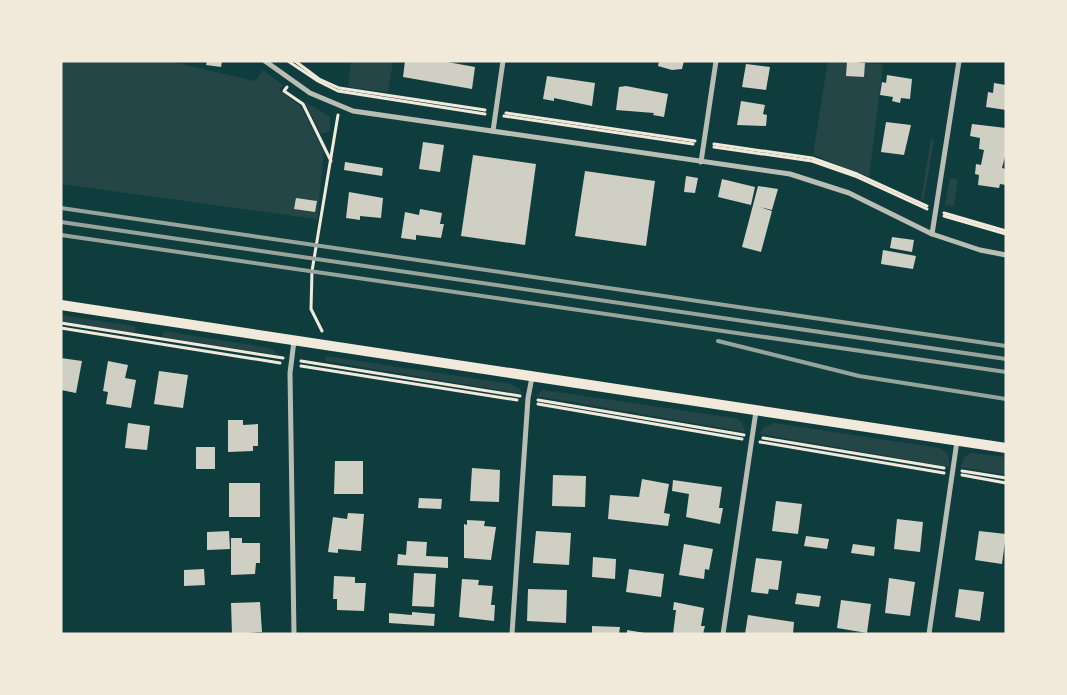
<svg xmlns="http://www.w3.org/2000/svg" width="1067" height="695" font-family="Arial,sans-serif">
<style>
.green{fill:#244646}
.building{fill:#cfcfc3}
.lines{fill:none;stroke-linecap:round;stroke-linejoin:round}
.path{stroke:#f1e9da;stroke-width:3}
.minor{stroke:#b8beb3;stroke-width:5}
.secondary{stroke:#f1e9da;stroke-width:10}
.rail{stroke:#97a49c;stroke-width:4}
</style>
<rect width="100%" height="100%" fill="#0f3d3e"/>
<g class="green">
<polygon points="61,61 168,61 255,81 263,70 283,85 279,90 301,107 324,152 317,219 61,184"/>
<polygon points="351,61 393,61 388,92 348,87"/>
<polygon points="828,61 854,61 883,65 869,177 813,155"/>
<polygon points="305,102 330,117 330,131 321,134"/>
<polygon points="931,139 934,140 924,199 921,200"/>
<polygon points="950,178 958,179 954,206 945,205"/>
<polygon points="62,315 133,326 136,327 135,334 61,321"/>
<polygon points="164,331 270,348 279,355 162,337"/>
<polygon points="326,356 511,384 519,388 523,394 325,361"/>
<polygon points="543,390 735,418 742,422 745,432 536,396"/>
<polygon points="774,423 940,448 948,454 950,467 760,434 763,428"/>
<polygon points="972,453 1006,457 1006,475 960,467 965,456"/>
</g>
<g class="building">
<polygon points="207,61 222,61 221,67 206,65"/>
<polygon points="405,61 442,61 475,67 472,89 403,77"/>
<polygon points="659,61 684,61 682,69 672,70 658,66"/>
<polygon points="847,61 865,63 864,77 846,76"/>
<polygon points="746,64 770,67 766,90 742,87"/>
<polygon points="887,75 912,79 910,99 901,98 900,103 892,101 893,97 880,95 882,82 886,83"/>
<polygon points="547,76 595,83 592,106 554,98 554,101 543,99"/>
<polygon points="994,83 1006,85 1006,110 986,107 988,92 993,93"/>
<polygon points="626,86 668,94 664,117 653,115 654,113 616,110 619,87"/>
<polygon points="741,101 765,105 763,114 767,115 766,126 737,125"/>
<polygon points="886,122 911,125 904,155 881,152"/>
<polygon points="972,124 1006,128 1006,153 1002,168 1006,169 1006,185 1000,184 999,188 978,185 979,175 975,174 976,164 981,165 984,150 979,149 980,138 970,136"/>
<polygon points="423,142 444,145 440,172 419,169"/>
<polygon points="473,155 536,164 525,245 461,236"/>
<polygon points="345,162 383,168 382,176 344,170"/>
<polygon points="585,171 655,181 646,246 575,236"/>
<polygon points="686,176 698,178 695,193 684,192"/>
<polygon points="722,179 755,187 751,205 718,197"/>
<polygon points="758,186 778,189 772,210 760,207 772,211 761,252 742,247"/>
<polygon points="349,192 383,198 381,218 360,216 360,220 346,218"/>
<polygon points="296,198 317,201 315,212 294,209"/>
<polygon points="420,209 442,213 440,224 444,224 441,238 416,235 416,240 401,238 405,212 419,215"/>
<polygon points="892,237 914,240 912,252 890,248"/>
<polygon points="883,250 916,256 913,269 881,264"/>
<polygon points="61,358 82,361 76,393 61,390"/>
<polygon points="108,361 128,365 125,378 136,380 131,408 106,404 108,392 103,391"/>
<polygon points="159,371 188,375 183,408 154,404"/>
<polygon points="228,420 243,420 243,425 258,424 258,446 253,446 253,451 228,452"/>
<polygon points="128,423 150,426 147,450 125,448"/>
<rect x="196" y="447" width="19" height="22"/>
<polygon points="335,461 363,461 363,494 334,494"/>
<polygon points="472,468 500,470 499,502 470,501"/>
<polygon points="553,475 586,476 585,507 552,506"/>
<polygon points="642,479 669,484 664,513 670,514 668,526 608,519 610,495 639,497"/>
<polygon points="673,480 722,487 719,508 723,508 720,524 686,517 689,494 672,491"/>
<rect x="229" y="483" width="31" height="34"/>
<polygon points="419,498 442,499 441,509 418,508"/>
<polygon points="776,501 802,504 798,534 772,531"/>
<polygon points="348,513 364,514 361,551 338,549 338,553 328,552 333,517 347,519"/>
<polygon points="897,519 923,522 920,552 894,549"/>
<polygon points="467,520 485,521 484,526 496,527 491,560 464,558 464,524 467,525"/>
<polygon points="229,531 230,549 207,550 207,532"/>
<polygon points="536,531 571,533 569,565 533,563"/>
<polygon points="979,531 1006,534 1002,564 975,560"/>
<polygon points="806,536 829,539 827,549 804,546"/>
<polygon points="231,538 242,538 242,543 260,543 260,563 256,563 255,574 231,575"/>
<polygon points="407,541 427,542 426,556 448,557 448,568 397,565 398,554 406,555"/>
<polygon points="684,544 713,549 709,570 705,569 704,579 679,575"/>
<polygon points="853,544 875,547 874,556 851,553"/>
<polygon points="593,557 616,559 615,579 592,577"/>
<polygon points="756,558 782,561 778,590 769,589 768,594 751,592"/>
<polygon points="204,569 205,585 184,586 184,570"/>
<polygon points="629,569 664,574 661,597 626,592"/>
<polygon points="414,573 436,574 434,607 412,606"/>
<polygon points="334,576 355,577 355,583 366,583 364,611 337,610 337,599 333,599"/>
<polygon points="889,578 915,582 910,616 885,613"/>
<polygon points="462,579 479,580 478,585 493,586 491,605 495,605 494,621 459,617"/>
<polygon points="528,589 567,590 566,623 527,621"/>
<polygon points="959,589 984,592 980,621 955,617"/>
<polygon points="797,593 821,596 819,607 795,604"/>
<polygon points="841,600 871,604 867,633 837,628"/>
<polygon points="260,602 262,632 232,634 231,603"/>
<polygon points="674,602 704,608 701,626 705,626 703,634 673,634 676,610 673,610"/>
<polygon points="412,612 435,614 434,626 389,623 389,613 412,615"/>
<polygon points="748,615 794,622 793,634 745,634"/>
<polygon points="592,626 620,627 619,634 592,634"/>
<polygon points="627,630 645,633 645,634 627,634"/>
</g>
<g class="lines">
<g class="path">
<polyline points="288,61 318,81 338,91 485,114"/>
<polyline points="295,61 319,79 339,88 485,110"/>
<polyline points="287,87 284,91 303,104 331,161"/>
<polyline points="506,113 695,141"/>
<polyline points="504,116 693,144"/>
<polyline points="714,144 812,158 857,174 927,206"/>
<polyline points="714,147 812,161 855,176 927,209"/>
<polyline points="944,213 1006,231"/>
<polyline points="944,216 1006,234"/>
<polyline points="61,323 283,358"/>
<polyline points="61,328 280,363"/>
<polyline points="322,331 311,309 312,271 338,115"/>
<polyline points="301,361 520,396"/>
<polyline points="301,366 517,400"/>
<polyline points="538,400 744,435"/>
<polyline points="538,404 742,439"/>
<polyline points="763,438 944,468"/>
<polyline points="760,442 944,473"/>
<polyline points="962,471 1006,478"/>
<polyline points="962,475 1006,483"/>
</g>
<g class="minor">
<polyline points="265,61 310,93 353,111 790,174 849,193 932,234 980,250 1006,255"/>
<polyline points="493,131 503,61"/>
<polyline points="701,162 716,61"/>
<polyline points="932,234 959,61"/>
<polyline points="294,341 290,373 294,634"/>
<polyline points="512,634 528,398 532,377"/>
<polyline points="723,634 756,411"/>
<polyline points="929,634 957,441"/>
</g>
<polyline class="secondary" points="61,305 1006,448"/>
<g class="rail">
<polyline points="61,208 1006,346"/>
<polyline points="61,222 1006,359"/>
<polyline points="61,235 1006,372"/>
<polyline points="718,341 859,376 1006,399"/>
</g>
</g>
<rect width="1067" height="695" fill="none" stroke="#f1e9da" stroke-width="125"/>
</svg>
